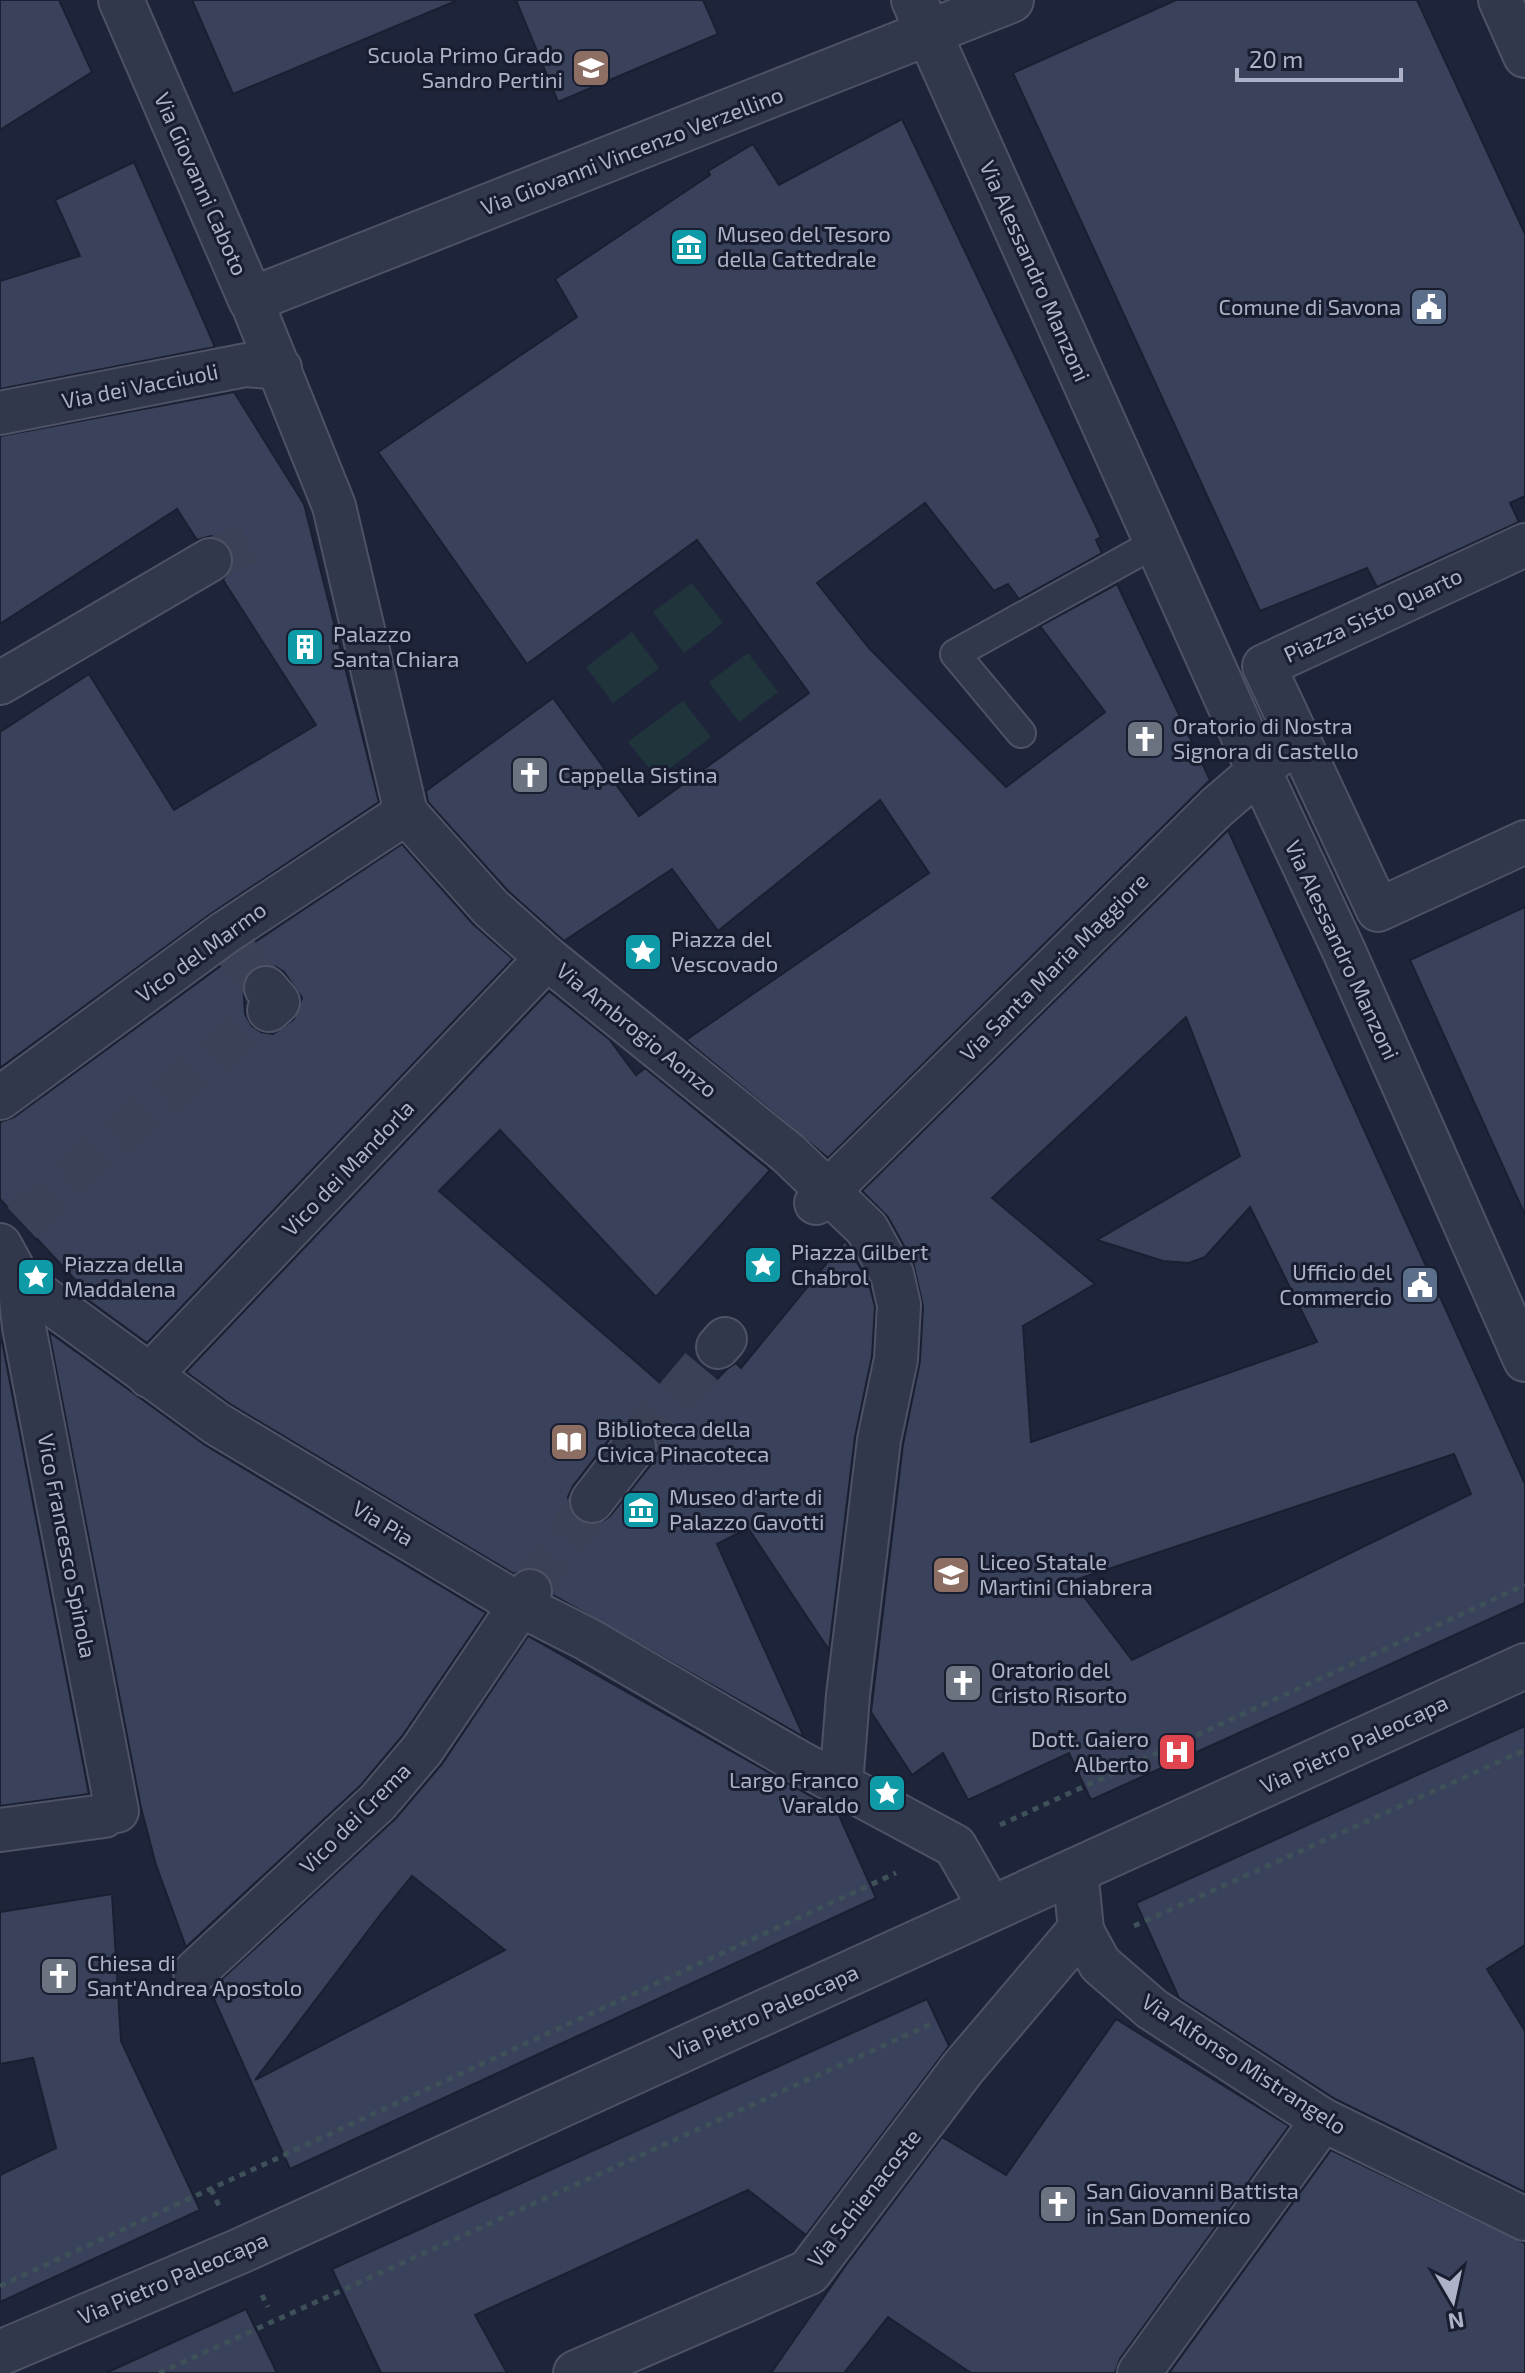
<svg xmlns="http://www.w3.org/2000/svg" width="1525" height="2373" font-family="'Exo 2',sans-serif">
<style>
.grass{fill:#20343c}
.building{fill:#3a425b;stroke:#1a1f31;stroke-width:2;fill-rule:evenodd}
.lines{fill:none;stroke-linecap:round;stroke-linejoin:round}
.pedestrian-tunnel{stroke:#3b4157;stroke-width:42;stroke-dasharray:42 21;stroke-linecap:butt}
.service-casing{stroke:#4d5266;stroke-width:32}
.pedestrian-casing{stroke:#4d5266;stroke-width:46}
.minor-casing{stroke:#4d5266;stroke-width:48}
.tertiary-casing{stroke:#4d5266;stroke-width:48}
.path{stroke:#3e5159;stroke-width:5;stroke-dasharray:6 6;stroke-linecap:butt}
.service{stroke:#32384b;stroke-width:28}
.pedestrian{stroke:#32384b;stroke-width:42}
.minor{stroke:#32384b;stroke-width:44}
.tertiary{stroke:#32384b;stroke-width:44}
.labels{text-anchor:middle;stroke-width:6;stroke-linejoin:round;paint-order:stroke}
.poi-label{font-size:22px;fill:#adb2c8;stroke:#181d2f;text-anchor:start}
.street-label{font-size:22px;fill:#adb2c8;stroke:#181d2f}
</style>
<rect width="100%" height="100%" fill="#1e253b"/>
<g class="grass">
<polygon points="692,583 723,623 684,653 653,612"/>
<polygon points="632,632 659,668 613,703 586,667"/>
<polygon points="748,653 778,692 739,722 709,682"/>
<polygon points="683,701 711,737 657,778 628,742"/>
</g>
<g class="building">
<polygon points="0,0 59,0 92,72 0,130"/>
<polygon points="192,0 456,0 456,1 233,94"/>
<polygon points="516,0 703,0 718,34 558,102"/>
<polygon points="1176,0 1417,0 1525,234 1525,496 1510,503 1519,522 1377,587 1367,568 1260,611 1013,73"/>
<polygon points="902,119 1101,537 1096,540 1102,553 1019,599 1008,584 994,591 925,503 817,583 869,648 1006,787 1105,712 1040,626 1117,584 1210,780 828,1158 686,1040 929,873 880,800 718,931 672,869 564,941 508,891 428,802 426,791 553,698 639,816 809,693 697,540 527,664 378,452 577,317 555,279 710,175 708,171 753,144 779,185"/>
<polygon points="134,162 215,347 0,389 0,281 80,256 55,200"/>
<polygon points="234,392 304,504 379,802 209,915 0,1068 0,732 89,674 174,810 316,725 223,580 234,561 230,547 221,539 211,536 197,540 177,509 0,624 0,436"/>
<path d="M1228,830l297,654v119l-434,197 -22,-47 -101,47 -25,-47 -31,22 -41,-63 32,-268 17,-83 3,-55 -10,-44 -25,-45 -26,-26zM1186,1017l54,139 -143,84 66,21 26,2 16,-6 45,-50 67,135 -286,100 -8,-116 72,-42 -103,-86zM1454,1454l17,40 -339,166 -60,-79z"/>
<path d="M402,844l71,80 40,35 -366,384 -73,-53 5,-6 -79,-85v-77l14,-5 223,-163zM261,965h12l11,7 18,26 -8,21 -21,15 -12,-2 -9,-6 -7,-12 -2,-33 7,-11z"/>
<polygon points="1525,907 1525,1215 1410,960"/>
<path d="M549,991l60,48 27,36 9,-7 125,102 -114,127 -156,-167 -61,61 250,217 38,-39 9,-6 5,5 104,-127 24,42 6,24 -3,49 -17,81 -26,213 -81,-122 -31,16 87,193 -251,-142 -1,-14 -9,-10 -12,-4 -17,7 -284,-170 -44,-32zM636,1423l12,5 8,9 2,13 -5,12 -43,54 -10,7 -10,2 -12,-5 -8,-11 -2,-12 5,-11 42,-54 9,-7z"/>
<polygon points="49,1332 205,1445 486,1613 403,1735 361,1785 186,1947 156,1865 141,1808"/>
<polygon points="2,1341 89,1794 0,1806 0,1342"/>
<path d="M528,1636l309,175 39,87 -586,271 -80,-179 186,-172 46,-54zM412,1876l93,74 -250,130 125,-165z"/>
<polygon points="1525,1726 1525,1945 1487,1969 1525,2031 1525,2192 1335,2099 1179,1998 1136,1903"/>
<polygon points="112,1894 121,2041 200,2210 0,2302 0,2175 56,2148 33,2058 0,2064 0,1912"/>
<polygon points="927,1999 949,2046 806,2235 748,2190 475,2315 507,2373 381,2373 332,2269"/>
<polygon points="1116,2019 1289,2126 1120,2359 1115,2373 971,2373 888,2317 844,2373 771,2373 846,2265 942,2137 1006,2175"/>
<polygon points="1331,2150 1525,2243 1525,2373 1169,2373"/>
<polygon points="246,2309 277,2373 106,2373"/>
</g>
<g class="lines">
<g class="pedestrian-tunnel">
<polyline points="210,560 260,538"/>
<polyline points="234,949 266,988"/>
<polyline points="22,1223 91,1158 269,1010"/>
<polyline points="634,1447 718,1347"/>
<polyline points="530,1591 592,1501"/>
</g>
<g class="service-casing">
<polyline id="service" points="1021,733 955,654 1157,542"/>
</g>
<g class="pedestrian-casing">
<g id="pedestrian">
<polyline points="1500,0 1525,56"/>
<polyline points="251,300 334,506 406,813 491,908 547,958 788,1153 867,1229 892,1274 899,1305 896,1359 879,1440 848,1695 841,1785"/>
<polyline points="0,413 246,365 280,368"/>
<polyline points="1525,545 1264,666 1378,910 1525,842"/>
<polyline points="0,683 210,560"/>
<polyline points="1259,770 1344,951 1525,1360"/>
<polyline points="266,988 278,1002 269,1010"/>
<polyline points="0,1098 223,934 406,813"/>
<polyline points="816,1203 1217,807 1286,748"/>
<polyline points="0,1245 19,1280 217,1424 520,1605 587,1639 797,1761 955,1846 991,1909"/>
<polyline points="19,1280 24,1327 117,1811"/>
<polyline points="718,1347 725,1339"/>
<polyline points="149,1376 547,958"/>
<polyline points="592,1501 634,1447"/>
<polyline points="0,1830 104,1816"/>
<polyline points="1081,1929 1100,1964 1152,2009 1323,2120 1525,2219"/>
<polyline points="195,1972 378,1802 422,1750 530,1591"/>
<polyline points="1139,2373 1323,2120"/>
</g>
</g>
<g class="minor-casing">
<g id="minor">
<polyline points="121,0 251,300 1011,0"/>
<polyline points="914,0 1259,770"/>
<polyline points="576,2373 809,2272 963,2068 1081,1929 1075,1871"/>
</g>
</g>
<g class="tertiary-casing">
<polyline id="tertiary" points="0,2353 240,2251 1525,1666"/>
</g>
<g class="path">
<polyline points="1000,1825 1525,1585"/>
<polyline points="1134,1926 1525,1750"/>
<polyline points="211,2189 219,2206"/>
<polyline points="0,2286 896,1873"/>
<polyline points="262,2295 268,2307"/>
<polyline points="159,2373 931,2024"/>
</g>
<use href="#service" class="service"/>
<use href="#pedestrian" class="pedestrian"/>
<use href="#minor" class="minor"/>
<use href="#tertiary" class="tertiary"/>
</g>
<defs>
<g id="school-square" transform="scale(2)"><rect x="-9" y="-9" width="18" height="18" rx="4" fill="#8d6e63" stroke="#181d2f"/><path d="M0-5L7-2L0 1L-7-2ZM-4 1L0 2.5L4 1V4Q0 6-4 4Z" fill="#fff"/></g>
<g id="museum-square" transform="scale(2)"><rect x="-9" y="-9" width="18" height="18" rx="4" fill="#0f9aa8" stroke="#181d2f"/><path d="M0-6L6-3V-2H-6V-3ZM-5-1h2V3h-2ZM-1-1h2V3h-2ZM3-1h2V3H3ZM-6 4H6V6H-6Z" fill="#fff"/></g>
<g id="civic-square" transform="scale(2)"><rect x="-9" y="-9" width="18" height="18" rx="4" fill="#5c6f8a" stroke="#181d2f"/><path d="M-.6-6.5H3V-4.5H.6V-3L4-1V1h2V6H-6V1h2V-1L-.6-3ZM-1.2 2.5V6h2.4V2.5Z" fill="#fff"/></g>
<g id="building-square" transform="scale(2)"><rect x="-9" y="-9" width="18" height="18" rx="4" fill="#0f9aa8" stroke="#181d2f"/><path d="M-4-6H4V6H1V3H-1V6H-4ZM-2.5-4.3h1.7v1.8h-1.7ZM.8-4.3h1.7v1.8H.8ZM-2.5-1h1.7V.8h-1.7ZM.8-1h1.7V.8H.8Z" fill="#fff"/></g>
<g id="church-square" transform="scale(2)"><rect x="-9" y="-9" width="18" height="18" rx="4" fill="#6b7280" stroke="#181d2f"/><path d="M-1.2-6h2.4v3.5h3.3v2.4h-3.3V6h-2.4V-.1h-3.3v-2.4h3.3Z" fill="#fff"/></g>
<g id="sight-square" transform="scale(2)"><rect x="-9" y="-9" width="18" height="18" rx="4" fill="#0f9aa8" stroke="#181d2f"/><path d="M0-6L1.8-2.2L6-1.7L2.9 1.2L3.7 5.4L0 3.3L-3.7 5.4L-2.9 1.2L-6-1.7L-1.8-2.2Z" fill="#fff"/></g>
<g id="library-square" transform="scale(2)"><rect x="-9" y="-9" width="18" height="18" rx="4" fill="#8d6e63" stroke="#181d2f"/><path d="M-6-4Q-3-5.5-.7-3.5V5Q-3 3-6 4ZM6-4Q3-5.5 .7-3.5V5Q3 3 6 4Z" fill="#fff"/></g>
<g id="hospital-square" transform="scale(2)"><rect x="-9" y="-9" width="18" height="18" rx="4" fill="#e0444e" stroke="#181d2f"/><path d="M-5-5h3v3.5h4V-5h3V5h-3V1.5h-4V5h-3Z" fill="#fff"/></g>
</defs>
<g fill-rule="evenodd">
<use href="#school-square" x="591" y="68"/>
<use href="#museum-square" x="689" y="247"/>
<use href="#civic-square" x="1429" y="307"/>
<use href="#building-square" x="305" y="647"/>
<use href="#church-square" x="1145" y="739"/>
<use href="#church-square" x="530" y="775"/>
<use href="#sight-square" x="643" y="952"/>
<use href="#sight-square" x="763" y="1265"/>
<use href="#sight-square" x="36" y="1277"/>
<use href="#civic-square" x="1420" y="1285"/>
<use href="#library-square" x="569" y="1442"/>
<use href="#museum-square" x="641" y="1510"/>
<use href="#school-square" x="951" y="1575"/>
<use href="#church-square" x="963" y="1683"/>
<use href="#hospital-square" x="1177" y="1752"/>
<use href="#sight-square" x="887" y="1793"/>
<use href="#church-square" x="59" y="1976"/>
<use href="#church-square" x="1058" y="2204"/>
</g>
<g class="labels">
<g class="poi-label">
<text x="563" y="63" text-anchor="end">Scuola Primo Grado<tspan x="563" dy="25">Sandro Pertini</tspan></text>
<text x="717" y="242">Museo del Tesoro<tspan x="717" dy="25">della Cattedrale</tspan></text>
<text x="1401" y="315" text-anchor="end">Comune di Savona</text>
<text x="333" y="642">Palazzo<tspan x="333" dy="25">Santa Chiara</tspan></text>
<text x="1173" y="734">Oratorio di Nostra<tspan x="1173" dy="25">Signora di Castello</tspan></text>
<text x="558" y="783">Cappella Sistina</text>
<text x="671" y="947">Piazza del<tspan x="671" dy="25">Vescovado</tspan></text>
<text x="791" y="1260">Piazza Gilbert<tspan x="791" dy="25">Chabrol</tspan></text>
<text x="64" y="1272">Piazza della<tspan x="64" dy="25">Maddalena</tspan></text>
<text x="1392" y="1280" text-anchor="end">Ufficio del<tspan x="1392" dy="25">Commercio</tspan></text>
<text x="597" y="1437">Biblioteca della<tspan x="597" dy="25">Civica Pinacoteca</tspan></text>
<text x="669" y="1505">Museo d'arte di<tspan x="669" dy="25">Palazzo Gavotti</tspan></text>
<text x="979" y="1570">Liceo Statale<tspan x="979" dy="25">Martini Chiabrera</tspan></text>
<text x="991" y="1678">Oratorio del<tspan x="991" dy="25">Cristo Risorto</tspan></text>
<text x="1149" y="1747" text-anchor="end">Dott. Gaiero<tspan x="1149" dy="25">Alberto</tspan></text>
<text x="859" y="1788" text-anchor="end">Largo Franco<tspan x="859" dy="25">Varaldo</tspan></text>
<text x="87" y="1971">Chiesa di<tspan x="87" dy="25">Sant'Andrea Apostolo</tspan></text>
<text x="1086" y="2199">San Giovanni Battista<tspan x="1086" dy="25">in San Domenico</tspan></text>
</g>
<g class="street-label">
<text transform="translate(632 151) rotate(-21)" y="8">Via Giovanni Vincenzo Verzellino</text>
<text transform="translate(201 184) rotate(66)" y="8">Via Giovanni Caboto</text>
<text transform="translate(1035 271) rotate(66)" y="8">Via Alessandro Manzoni</text>
<text transform="translate(140 386) rotate(-11)" y="8">Via dei Vacciuoli</text>
<text transform="translate(1373 615) rotate(-25)" y="8">Piazza Sisto Quarto</text>
<text transform="translate(1342 950) rotate(65)" y="8">Via Alessandro Manzoni</text>
<text transform="translate(201 952) rotate(-36)" y="8">Vico del Marmo</text>
<text transform="translate(1054 967) rotate(-45)" y="8">Via Santa Maria Maggiore</text>
<text transform="translate(637 1030) rotate(39)" y="8">Via Ambrogio Aonzo</text>
<text transform="translate(348 1168) rotate(-46)" y="8">Vico dei Mandorla</text>
<text transform="translate(383 1523) rotate(31)" y="8">Via Pia</text>
<text transform="translate(67 1546) rotate(79)" y="8">Vico Francesco Spinola</text>
<text transform="translate(1354 1744) rotate(-25)" y="8">Via Pietro Paleocapa</text>
<text transform="translate(355 1818) rotate(-45)" y="8">Vico dei Crema</text>
<text transform="translate(764 2012) rotate(-24)" y="8">Via Pietro Paleocapa</text>
<text transform="translate(1244 2064) rotate(33)" y="8">Via Alfonso Mistrangelo</text>
<text transform="translate(864 2198) rotate(-52)" y="8">Via Schienacoste</text>
<text transform="translate(173 2278) rotate(-23)" y="8">Via Pietro Paleocapa</text>
</g>
</g>
<g transform="translate(1453 2301) rotate(171)" stroke="#181d2f" stroke-width="6" paint-order="stroke">
<path d="M0-6L14 30L0 20L-14 30Z" fill="#adb2c8"/>
<text y="-12" font-size="22" font-weight="bold" text-anchor="middle" fill="#adb2c8">N</text>
</g>
<path d="M1237 68v12h164v-12" fill="none" stroke="#adb2c8" stroke-width="4"/>
<text x="1249" y="68" font-size="24" fill="#adb2c8" stroke="#181d2f" stroke-width="6" paint-order="stroke">20 m</text>
</svg>
